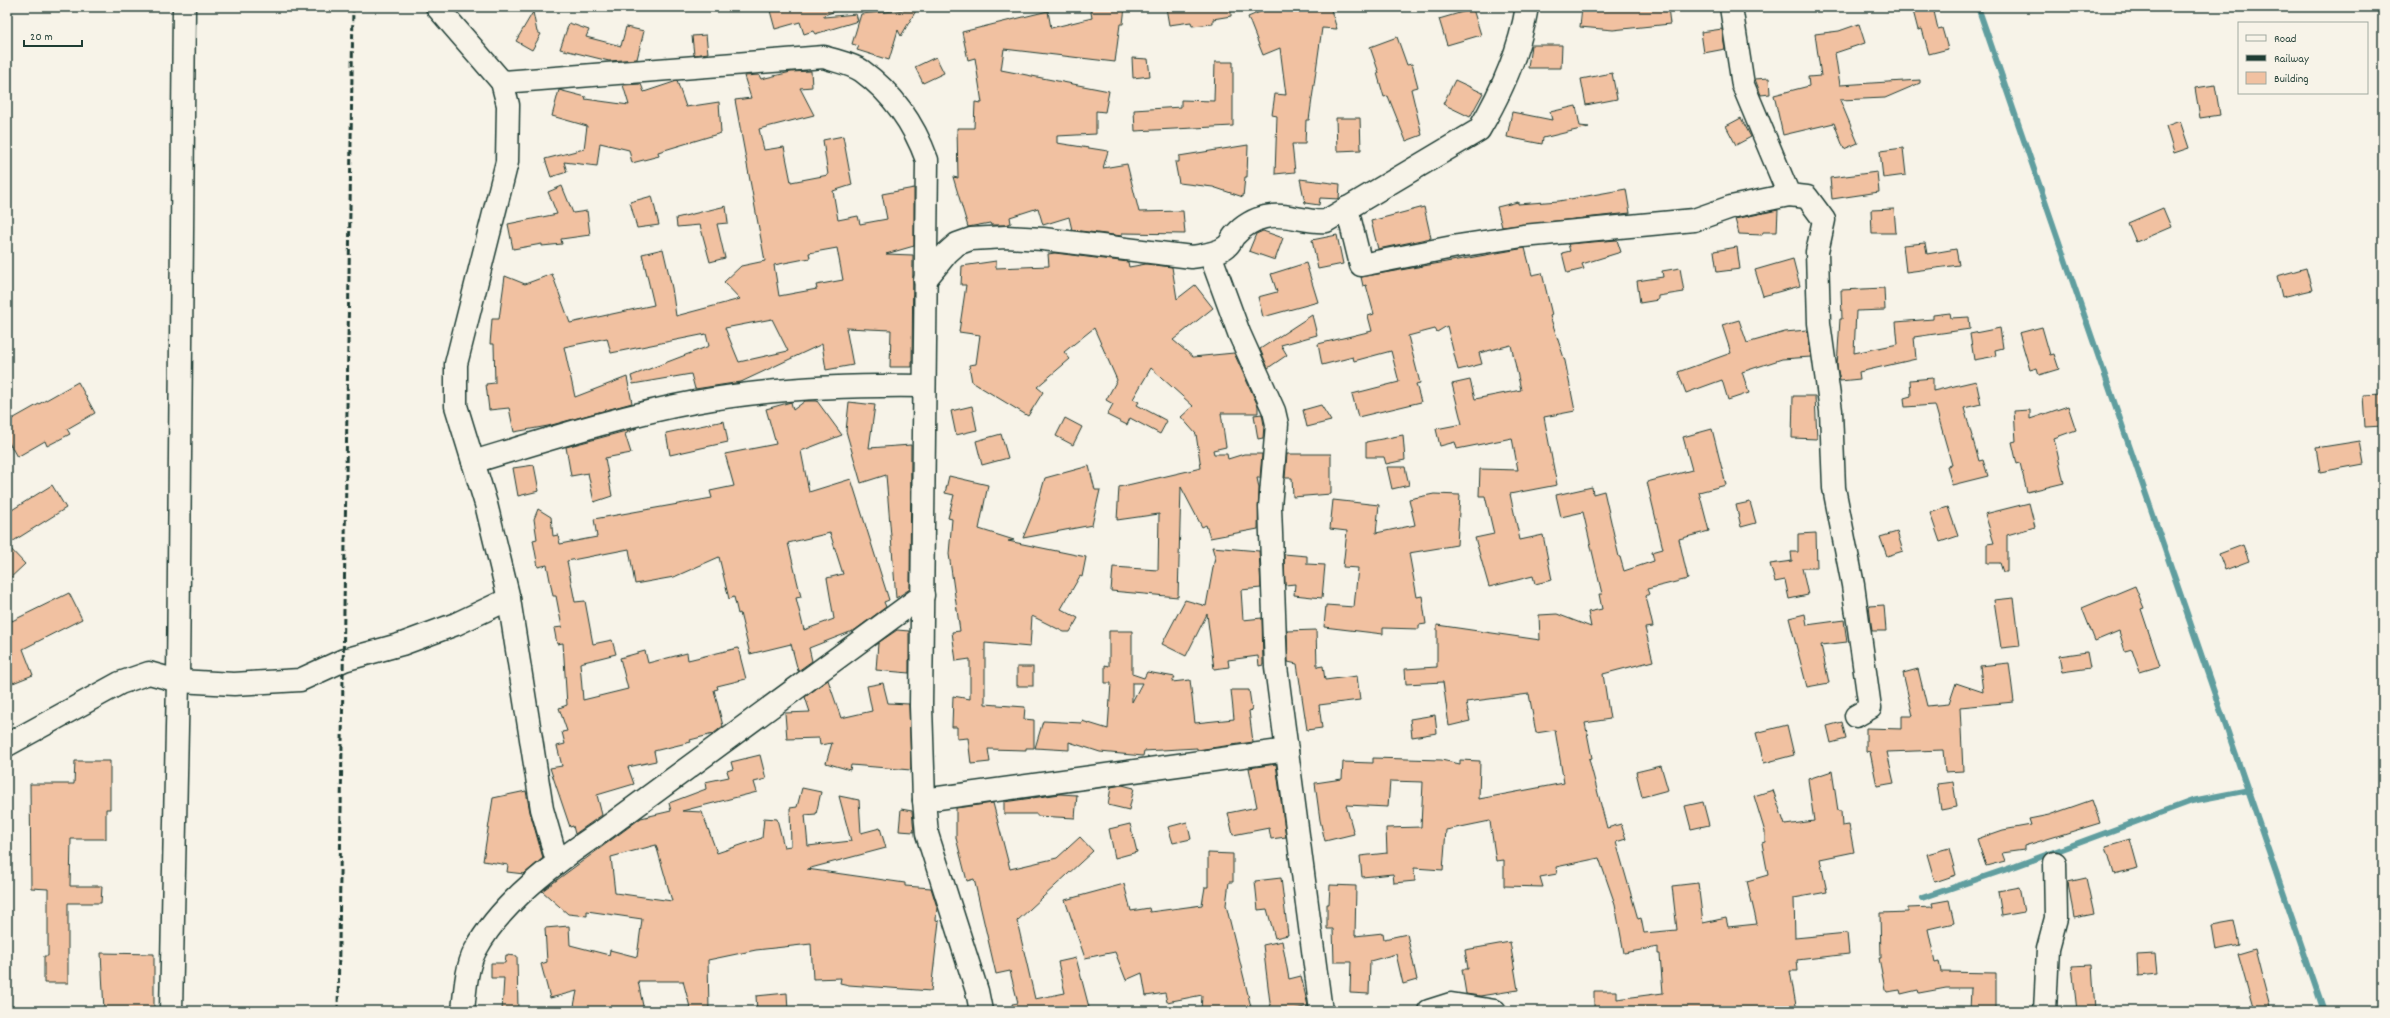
<svg xmlns="http://www.w3.org/2000/svg" width="2390" height="1018" font-family="Dekko,sans-serif">
<style>
.lines{fill:none;stroke-linecap:round;stroke-linejoin:round}
.stream{stroke:#619e9f;stroke-width:6}
.building{fill:#f1c1a1;stroke:#1f3d34;fill-rule:evenodd}
.minor-casing{stroke:#1f3d34;stroke-width:25}
.minor{stroke:#f7f3e8;stroke-width:22}
.rail{stroke:#1f3d34;stroke-width:3;stroke-dasharray:6 3;stroke-linecap:butt}
</style>
<rect width="100%" height="100%" fill="#f7f3e8"/>
<filter id="ink" filterUnits="userSpaceOnUse"><feTurbulence type="fractalNoise" baseFrequency=".025" numOctaves="2"/><feDisplacementMap in="SourceGraphic" scale="8" xChannelSelector="R" yChannelSelector="G"/><feConvolveMatrix kernelMatrix="1 2 1 2 8 2 1 2 1" color-interpolation-filters="sRGB"/></filter>
<g filter="url(#ink)">
<g class="lines">
<g class="stream">
<polyline points="1978,7 2324,1011"/>
<polyline points="1922,898 2016,866 2192,801 2249,790"/>
</g>
</g>
<g class="building">
<polygon points="769,7 836,7 836,11 824,15 824,17 856,14 858,21 815,34 813,31 804,34 800,22 775,29"/>
<polygon points="1090,7 1125,7 1123,24 1120,24 1115,62 1004,49 1001,70 1109,91 1105,112 1096,111 1096,134 1057,136 1057,143 1108,151 1103,168 1127,164 1139,212 1183,211 1185,234 1122,233 1122,236 1072,230 1069,217 1043,225 1038,208 1010,217 1011,223 1006,225 991,225 990,223 968,227 953,177 958,178 957,128 974,128 975,102 982,103 975,58 968,60 962,32 1048,11 1051,28 1092,18"/>
<polygon points="1177,7 1231,7 1231,16 1213,19 1213,24 1192,26 1191,22 1169,25 1166,8"/>
<polygon points="1272,7 1330,7 1337,29 1322,28 1309,120 1306,120 1305,144 1292,144 1295,172 1275,174 1277,116 1272,115 1275,94 1286,95 1280,48 1263,55 1248,17"/>
<polygon points="1582,7 1668,7 1670,24 1613,30 1580,27"/>
<polygon points="1912,7 1933,7 1938,29 1942,28 1948,49 1929,54 1922,29 1918,30"/>
<polygon points="917,9 901,36 898,30 889,60 857,50 859,46 852,44 861,14"/>
<polygon points="1473,9 1481,35 1447,45 1439,19"/>
<polygon points="533,12 537,32 541,34 532,50 516,41"/>
<polygon points="569,23 589,30 586,37 621,46 626,27 644,31 637,59 609,61 560,49"/>
<polygon points="1859,24 1865,43 1835,53 1840,85 1920,80 1920,83 1885,98 1840,100 1858,143 1844,149 1834,123 1783,135 1774,95 1809,86 1808,77 1821,76 1815,34 1839,31"/>
<polygon points="1722,29 1725,49 1704,53 1701,32"/>
<polygon points="706,35 708,53 694,55 692,36"/>
<polygon points="1397,37 1407,65 1412,64 1418,87 1411,89 1422,135 1406,141 1388,96 1384,97 1377,73 1379,73 1370,47"/>
<polygon points="1531,45 1562,45 1561,68 1528,68"/>
<polygon points="936,57 944,73 923,83 915,67"/>
<polygon points="1132,58 1148,59 1150,76 1133,78"/>
<polygon points="1215,62 1233,62 1233,126 1135,131 1134,110 1181,107 1181,100 1214,101"/>
<path d="M811,71l1,16 -12,1 14,27 -55,14 5,21 20,-3 7,35 37,-7 -5,-35 20,-4 9,49 -19,6 5,29 20,-4 2,8 27,-5 -5,-25 32,-6v58l-28,8 27,1 -1,112h-22l1,-37 -45,-2 7,37 -27,5 -4,-26 -81,38 -46,7 -4,-15 -58,10 -2,-8 78,-30 -3,-12 -95,19 -4,-15 -43,9 11,50 52,-20 5,26 -84,23 -34,6 -5,-24 -20,2 -3,-26 9,-1 -1,-39h-4l2,-25h7l6,-43 20,8 27,-10 18,49 84,-18 -12,-51 21,-5 9,39 4,28 64,-17 -16,-17 17,-16 24,-5 -30,-161 16,-2 -7,-22 15,-1 2,4 30,-7zM837,248l6,32 -27,5 1,4 -38,7 -5,-31 36,-7 -1,-5zM772,319l16,32 -49,11 -14,-34z"/>
<polygon points="1612,73 1617,99 1586,105 1581,79"/>
<polygon points="1769,78 1770,94 1761,95 1755,79"/>
<polygon points="1455,80 1483,93 1470,117 1443,104"/>
<polygon points="677,81 686,107 719,102 721,133 658,152 659,156 632,163 629,150 600,143 597,166 564,162 567,172 551,177 545,159 584,149 587,126 552,116 559,90 586,97 585,99 629,105 623,85 641,84 644,92"/>
<polygon points="2215,85 2220,115 2200,118 2195,88"/>
<polygon points="1576,106 1580,126 1589,127 1543,138 1542,144 1507,137 1512,112 1552,120 1550,112"/>
<polygon points="1336,118 1360,118 1361,150 1337,151"/>
<polygon points="1741,118 1751,137 1736,145 1726,126"/>
<polygon points="2180,121 2189,148 2174,153 2166,126"/>
<polygon points="1248,145 1247,177 1245,177 1243,197 1213,187 1179,183 1175,162 1179,162 1179,156"/>
<polygon points="1903,148 1906,175 1883,178 1880,151"/>
<polygon points="1877,172 1879,192 1832,199 1830,178"/>
<polygon points="1300,179 1340,184 1339,199 1320,198 1319,205 1305,203"/>
<polygon points="562,186 573,213 587,211 590,235 561,239 562,244 542,246 542,244 513,249 508,224 557,214 548,192"/>
<polygon points="1626,189 1630,213 1502,227 1497,207 1518,202 1518,204 1559,201"/>
<polygon points="652,196 659,225 637,228 630,202"/>
<polygon points="726,206 728,223 717,224 725,258 710,262 700,225 677,227 676,218"/>
<polygon points="1424,207 1431,238 1378,249 1371,221"/>
<polygon points="2163,208 2171,227 2136,242 2128,223"/>
<polygon points="1894,209 1896,233 1872,233 1871,210"/>
<polygon points="1778,210 1777,232 1763,232 1762,235 1739,234 1735,219"/>
<polygon points="1263,231 1283,238 1275,260 1249,251 1256,234"/>
<polygon points="1337,235 1343,264 1318,269 1312,240"/>
<polygon points="1617,240 1621,252 1582,264 1584,269 1567,273 1562,253 1570,251 1568,244"/>
<polygon points="1925,243 1927,254 1956,249 1959,265 1906,272 1903,245"/>
<polygon points="1737,247 1740,269 1717,272 1714,251"/>
<polygon points="1525,248 1532,275 1542,273 1552,315 1550,316 1565,361 1575,411 1544,417 1557,485 1510,494 1520,540 1543,535 1552,580 1535,584 1533,576 1489,587 1475,538 1494,534 1485,496 1479,496 1480,469 1518,470 1512,438 1457,449 1455,442 1440,446 1436,429 1462,424 1452,384 1470,380 1475,399 1521,390 1511,345 1479,353 1482,364 1458,370 1447,326 1437,332 1435,329 1408,336 1420,383 1416,384 1421,402 1358,417 1352,394 1399,382 1391,351 1354,361 1353,357 1322,365 1318,344 1372,331 1368,316 1374,314 1366,285 1363,286 1361,277"/>
<polygon points="1055,253 1128,262 1129,267 1146,264 1172,267 1177,299 1195,285 1213,308 1173,340 1193,357 1234,353 1258,406 1258,413 1221,413 1226,447 1213,450 1214,454 1227,454 1228,459 1244,454 1262,454 1260,478 1257,478 1259,488 1258,529 1210,538 1206,525 1202,527 1181,487 1178,597 1111,591 1113,567 1158,570 1159,514 1117,520 1119,487 1201,468 1196,434 1181,417 1193,406 1151,368 1133,399 1139,402 1137,405 1167,421 1160,434 1130,418 1127,425 1107,415 1113,404 1106,400 1117,380 1094,328 1064,352 1070,359 1037,387 1043,392 1028,416 972,382 969,365 976,364 980,335 959,332 966,285 961,285 962,266 996,261 996,268 1049,266 1048,254"/>
<polygon points="1793,259 1800,286 1763,296 1755,270"/>
<polygon points="1306,263 1318,302 1263,317 1258,297 1277,292 1271,274"/>
<polygon points="1680,268 1684,292 1658,296 1658,300 1640,303 1637,281 1663,277 1662,271"/>
<polygon points="2306,268 2312,290 2282,297 2277,276"/>
<polygon points="1884,288 1885,310 1856,311 1854,353 1898,344 1896,322 1933,319 1933,315 1950,313 1951,318 1969,317 1970,329 1914,337 1916,359 1859,372 1860,379 1840,381 1837,366 1840,319 1842,319 1841,290"/>
<polygon points="1312,315 1317,335 1281,345 1287,355 1268,368 1260,349"/>
<polygon points="1739,320 1747,343 1785,332 1807,330 1811,357 1782,359 1742,372 1749,393 1728,400 1722,380 1686,393 1678,372 1731,353 1722,325"/>
<polygon points="2042,327 2050,355 2054,354 2059,369 2039,375 2037,368 2030,370 2019,333"/>
<polygon points="2000,328 2003,348 1995,350 1996,356 1974,360 1970,334"/>
<polygon points="1933,378 1933,391 1976,381 1981,404 1964,408 1979,461 1983,460 1988,476 1952,485 1947,466 1952,465 1935,405 1905,407 1904,398 1911,396 1910,380"/>
<polygon points="78,382 95,413 67,429 70,434 47,446 45,441 17,457 7,439 7,422"/>
<polygon points="2383,394 2383,426 2365,427 2363,395"/>
<polygon points="1793,396 1815,396 1817,439 1792,438"/>
<path d="M805,401h12l25,34 -41,16 8,41 42,-13 38,121 -5,2 2,5 -31,23 -46,18 3,13 -14,10 -7,-27 -41,10 -10,-41 -2,1 -4,-17 -5,2 -10,-42 -45,20 -39,7 -6,-35 -62,12 8,41 10,-1 8,43 19,-4 4,14 -36,9 3,37 45,-11 -8,-31 25,-7 3,12 39,-10 1,7 50,-12 8,31 -29,7 1,3 -4,1 9,36 -10,8 -23,6 1,2 -37,9 2,10 -28,6 6,17 -37,11 5,20 -27,19 -2,-8 -3,1 -20,-59 12,-2 -5,-20 8,-2 -3,-12 5,-1 -8,-23 8,-3 -4,-62 -6,1 -3,-16 8,-1 -6,-31h-3l-6,-31 -9,2 -5,-27 4,-1 -3,-20 4,-10 13,8 2,19 5,-1 2,9 37,-7 -3,-18 118,-21 -2,-7 24,-5 -9,-32 51,-10 -10,-35 25,-7 2,8zM830,533l13,41 -16,4 7,41 -30,11 -8,-32 5,-1 -13,-54z"/>
<polygon points="849,402 875,405 869,448 911,445 910,589 896,598 886,475 861,483 846,431"/>
<polygon points="1321,405 1331,421 1307,427 1303,410"/>
<polygon points="972,406 977,430 956,435 951,411"/>
<polygon points="2068,406 2076,430 2054,438 2064,483 2027,492 2020,463 2017,464 2012,442 2016,441 2014,411 2030,410 2030,419"/>
<polygon points="1262,414 1264,425 1263,438 1258,439 1254,415"/>
<polygon points="1065,418 1082,427 1073,445 1056,436"/>
<polygon points="724,421 728,442 670,455 666,433"/>
<polygon points="637,428 625,434 631,453 605,458 612,496 594,502 588,473 571,476 566,447"/>
<polygon points="1712,429 1726,485 1699,492 1709,531 1679,539 1688,579 1647,589 1649,594 1646,596 1653,627 1645,628 1653,661 1603,674 1610,719 1585,723 1592,758 1589,759 1607,828 1621,824 1626,839 1616,842 1638,919 1641,918 1644,933 1677,930 1672,886 1698,883 1703,923 1726,918 1728,927 1757,924 1747,881 1768,875 1762,843 1765,842 1765,832 1754,796 1773,790 1785,825 1814,821 1808,779 1832,771 1838,811 1841,811 1842,826 1849,825 1854,852 1820,859 1827,892 1794,898 1795,938 1847,933 1849,954 1797,960 1798,971 1790,971 1797,1011 1594,1011 1594,991 1617,991 1617,999 1663,993 1660,954 1658,954 1658,947 1624,953 1615,904 1599,858 1556,867 1557,874 1540,877 1543,887 1504,886 1504,860 1496,861 1490,821 1446,830 1443,870 1414,868 1415,881 1394,883 1393,874 1362,877 1360,856 1387,853 1386,828 1421,827 1423,782 1390,781 1388,807 1346,805 1354,834 1325,841 1320,820 1315,783 1342,779 1343,762 1373,763 1373,758 1441,760 1460,764 1460,760 1480,761 1479,799 1564,783 1555,730 1536,733 1529,694 1466,702 1470,721 1449,726 1443,682 1406,684 1405,669 1437,667 1437,625 1540,640 1539,615 1557,614 1591,627 1588,612 1602,609 1599,594 1602,594 1583,512 1561,517 1556,495 1592,487 1593,494 1604,491 1619,557 1620,557 1624,571 1654,561 1652,552 1663,549 1647,482 1692,470 1683,437"/>
<polygon points="1001,434 1008,458 982,465 976,441"/>
<polygon points="1403,435 1405,460 1386,464 1384,457 1366,457 1366,442"/>
<polygon points="2360,441 2364,464 2320,472 2316,448"/>
<polygon points="1287,454 1331,454 1331,494 1293,497 1292,478 1285,478"/>
<polygon points="534,465 539,491 518,496 513,468"/>
<polygon points="1089,466 1095,490 1100,490 1092,525 1023,538 1039,499 1045,478"/>
<polygon points="1387,467 1405,467 1409,485 1392,489"/>
<polygon points="949,476 988,485 979,529 1014,540 1008,541 1086,557 1082,577 1080,576 1061,609 1078,618 1070,632 1064,632 1032,616 1030,647 985,643 985,704 1025,707 1024,719 1034,720 1034,748 1026,748 1026,750 988,749 990,762 971,764 968,738 957,739 957,727 952,727 953,696 970,699 970,659 956,661 952,632 960,631 949,554 952,519 948,518 954,495 945,493"/>
<polygon points="52,485 66,508 7,545 7,513"/>
<polygon points="1434,494 1460,495 1457,545 1409,553 1417,597 1422,596 1426,624 1419,625 1419,629 1383,628 1383,634 1324,627 1326,605 1354,607 1358,568 1343,567 1347,531 1330,529 1333,500 1379,505 1376,533 1415,525 1409,499"/>
<polygon points="1750,502 1756,523 1741,527 1736,505"/>
<polygon points="2029,503 2035,527 2007,535 2007,572 2003,572 2000,563 1987,563 1987,544 1994,543 1985,514"/>
<polygon points="1948,507 1958,536 1940,542 1930,513"/>
<polygon points="1897,532 1903,551 1887,556 1880,537"/>
<polygon points="1816,533 1817,568 1802,568 1808,595 1789,599 1785,580 1775,582 1770,564 1792,561 1791,552 1798,552 1798,534"/>
<polygon points="7,545 25,564 7,581"/>
<polygon points="2243,545 2249,561 2225,570 2219,554"/>
<polygon points="1212,547 1259,551 1261,588 1241,590 1243,620 1262,618 1263,665 1259,666 1258,656 1228,660 1229,667 1214,669 1207,614 1186,656 1162,644 1185,600 1206,606 1215,557"/>
<polygon points="1284,554 1307,556 1307,564 1325,565 1322,598 1294,595 1295,584 1285,585"/>
<polygon points="2135,586 2144,608 2141,609 2160,666 2140,672 2132,649 2125,651 2119,631 2095,641 2082,608"/>
<polygon points="69,593 82,619 23,649 33,675 13,683 7,668 7,612 12,621"/>
<polygon points="2014,598 2020,646 2001,648 1994,600"/>
<polygon points="1884,605 1886,631 1872,631 1869,606"/>
<polygon points="1805,614 1807,625 1844,620 1847,642 1821,645 1829,683 1807,687 1789,618"/>
<polygon points="897,630 909,631 909,673 876,670 878,643"/>
<polygon points="1316,630 1317,667 1323,666 1325,680 1357,676 1360,700 1319,705 1322,728 1307,730 1297,664 1288,662 1287,631"/>
<path d="M1109,631h23v43l12,4 3,-6 28,5 -3,5 18,-2 5,43 39,-4 -3,-29h18l3,20 -3,1 4,31 -56,8v-2l-53,3 -1,5 -43,-4 -31,-10v8l-34,-2 8,-27 39,2v-2l26,8 3,-46h-6v-18l4,1zM1132,683h10l-10,19z"/>
<polygon points="2087,652 2090,668 2062,672 2059,656"/>
<polygon points="2009,663 2014,702 1960,707 1963,771 1945,772 1943,750 1887,752 1894,783 1877,786 1870,752 1866,751 1866,728 1902,729 1902,716 1913,716 1903,673 1918,669 1927,706 1949,704 1956,683 1983,692 1980,666"/>
<rect x="1017" y="667" width="16" height="19"/>
<polygon points="828,680 841,718 872,711 867,686 883,683 888,703 909,704 911,770 851,765 850,770 826,763 832,743 820,745 819,738 787,739 785,713 810,712 805,697"/>
<polygon points="1435,715 1437,733 1412,737 1410,719"/>
<polygon points="1842,722 1846,739 1831,743 1827,726"/>
<polygon points="1787,725 1794,755 1764,763 1756,733"/>
<path d="M760,755l6,24 -12,3 3,10 -75,19 20,1 15,41 45,-15 2,-20 13,1 7,28 7,-1 -1,-38 7,-1 5,-19 19,4 -5,22 -11,1 3,31 43,-5 -12,-45 20,4 2,33 19,-5 6,20 -79,21 98,14v3l26,2 6,19 -1,13 3,1 -8,70 -82,-6 -9,-2 1,-5 -28,1 -2,-35 -55,6 -48,10 1,51h-18l-8,-30h-45l6,30h-71l4,-20 -27,7 -9,-34 6,-2 -2,-34 24,-2 1,19 39,10 1,-5 27,7 5,-38 -55,-8v5l-19,-2 -26,-23 99,-73 30,-7 -2,-8 37,-14 -1,-7 24,-5 -2,-6 6,-2 -2,-7zM656,845l16,56 -57,-8 -4,-36z"/>
<polygon points="75,761 110,761 110,809 106,809 106,839 71,839 70,886 102,886 101,903 68,903 68,983 44,983 44,956 48,956 48,889 31,888 30,784 74,784"/>
<polygon points="1276,764 1286,837 1271,839 1269,828 1233,835 1228,813 1257,807 1249,768"/>
<polygon points="1661,766 1668,790 1642,797 1636,772"/>
<polygon points="1953,782 1957,807 1941,810 1937,784"/>
<polygon points="1122,785 1134,788 1129,810 1108,805 1111,787"/>
<polygon points="526,791 530,812 543,858 524,874 507,872 508,865 483,861 493,798"/>
<polygon points="1060,794 1077,795 1075,818 1037,816 1037,814 1004,814 1004,802"/>
<polygon points="2092,800 2100,823 2024,846 2024,850 2002,853 2005,861 1986,866 1977,839 2003,830 2031,825 2029,819 2049,815"/>
<polygon points="1703,802 1709,825 1691,829 1685,806"/>
<polygon points="993,803 1010,869 1057,858 1080,837 1093,851 1017,921 1035,999 1065,993 1058,962 1076,958 1090,1011 1013,1011 1012,1004 1018,1003 1010,971 996,974 974,879 967,881 956,838 956,808"/>
<polygon points="901,809 912,811 914,832 899,831"/>
<polygon points="1187,822 1191,839 1173,843 1168,827"/>
<polygon points="1130,824 1137,852 1115,858 1109,829"/>
<polygon points="2130,839 2138,868 2114,874 2106,846"/>
<polygon points="1949,848 1956,875 1935,882 1927,854"/>
<polygon points="1208,853 1233,854 1233,882 1229,882 1226,905 1252,1011 1201,1011 1202,995 1167,1002 1165,993 1146,996 1142,973 1126,980 1115,952 1085,958 1065,900 1124,884 1131,911 1149,908 1150,912 1202,905 1205,887 1208,887"/>
<polygon points="1281,878 1288,935 1275,938 1267,909 1258,910 1255,881"/>
<polygon points="2086,878 2094,914 2074,918 2068,882"/>
<polygon points="1330,885 1356,886 1355,936 1383,933 1384,939 1407,934 1417,980 1403,984 1396,954 1370,961 1369,994 1350,993 1351,962 1334,962 1333,929 1327,929 1327,904 1329,904"/>
<polygon points="2019,887 2024,912 2002,916 1998,891"/>
<polygon points="1949,900 1954,923 1928,929 1935,962 1939,961 1941,972 1996,973 1996,1011 1970,1011 1971,988 1946,988 1919,993 1918,990 1901,994 1900,990 1887,992 1885,989 1879,958 1881,958 1880,913 1908,912 1908,908 1933,907 1932,903"/>
<polygon points="2234,921 2239,945 2216,950 2212,925"/>
<polygon points="1282,941 1289,979 1301,976 1308,1006 1289,1011 1271,1011 1263,945"/>
<polygon points="1510,942 1518,990 1480,996 1466,994 1462,969 1468,969 1465,950"/>
<polygon points="2255,949 2261,973 2271,1011 2254,1011 2238,954"/>
<polygon points="101,953 154,954 154,1011 104,1011"/>
<polygon points="2155,954 2157,974 2138,976 2137,955"/>
<polygon points="506,955 517,956 518,1011 502,1011 504,978 491,978 491,963 505,963"/>
<polygon points="2092,965 2095,1011 2077,1011 2072,966"/>
<polygon points="787,993 788,1011 757,1011 756,996"/>
</g>
<g class="lines">
<g class="minor-casing">
<g id="minor">
<polyline points="437,7 502,82 508,105 507,162 456,364 456,406 486,504 509,599 542,809 557,861"/>
<polyline points="1731,7 1743,85 1789,195 1807,197 1824,220 1817,252 1819,323 1831,411 1834,488 1853,585 1870,708 1856,716"/>
<path d="M502,82l322,-25c11,4 28,7 38,14 30,22 52,53 65,89l-6,546 3,94 3,34 50,157 4,20"/>
<polyline points="1347,208 1361,265 1458,246 1523,236 1694,220 1731,207 1789,195"/>
<polyline points="1210,254 1239,333 1274,411 1277,424 1270,507 1276,667 1321,1011"/>
<path d="M925,280l22,-27 10,-9 14,-5 35,-2 37,2 149,18c11,-2 26,-3 35,-11 4,-3 5,-9 9,-12 7,-8 19,-15 29,-17 20,-5 41,6 61,4l153,-91c22,-37 41,-81 48,-123"/>
<path d="M473,462c73,-22 147,-46 222,-60 76,-14 153,-17 229,-16"/>
<polyline points="7,745 120,683 149,673 178,681 234,684 300,680 344,660 402,644 456,624 509,599"/>
<polyline points="924,800 1287,750"/>
<polyline points="171,1011 178,681 184,7"/>
<path d="M463,1011c2,-19 3,-43 12,-60 25,-48 82,-90 127,-120l321,-236"/>
<polyline points="1429,1011 1451,1004 1495,1011"/>
<polyline points="2045,1011 2048,948 2056,918 2055,863"/>
</g>
</g>
<use href="#minor" class="minor"/>
<polyline class="rail" points="338,1011 353,7"/>
</g>
</g>
<rect width="2390" height="1018" fill="none" stroke="#f7f3e8" stroke-width="24"/>
<rect x="12" y="12" width="2366" height="994" fill="none" stroke="#1f3d34" stroke-width="1.5" filter="url(#ink)"/>
<rect x="2238" y="22" width="130" height="72" fill="#f7f3e8" stroke="#a1aaa0"/>
<rect x="2246" y="35" width="20" height="6" fill="#f7f3e8" stroke="#a1aaa0"/>
<text x="2274" y="42" font-size="12" fill="#1f3d34">Road</text>
<rect x="2246" y="55" width="20" height="6" fill="#1f3d34" stroke="#a1aaa0"/>
<text x="2274" y="62" font-size="12" fill="#1f3d34">Railway</text>
<rect x="2246" y="72" width="20" height="12" fill="#f1c1a1" stroke="#a1aaa0"/>
<text x="2274" y="82" font-size="12" fill="#1f3d34">Building</text>
<path d="M24 40v6h58v-6" fill="none" stroke="#1f3d34" stroke-width="2"/>
<text x="30" y="40" font-size="12" fill="#1f3d34" stroke="#f7f3e8" stroke-width="3" paint-order="stroke">20 m</text>
</svg>
